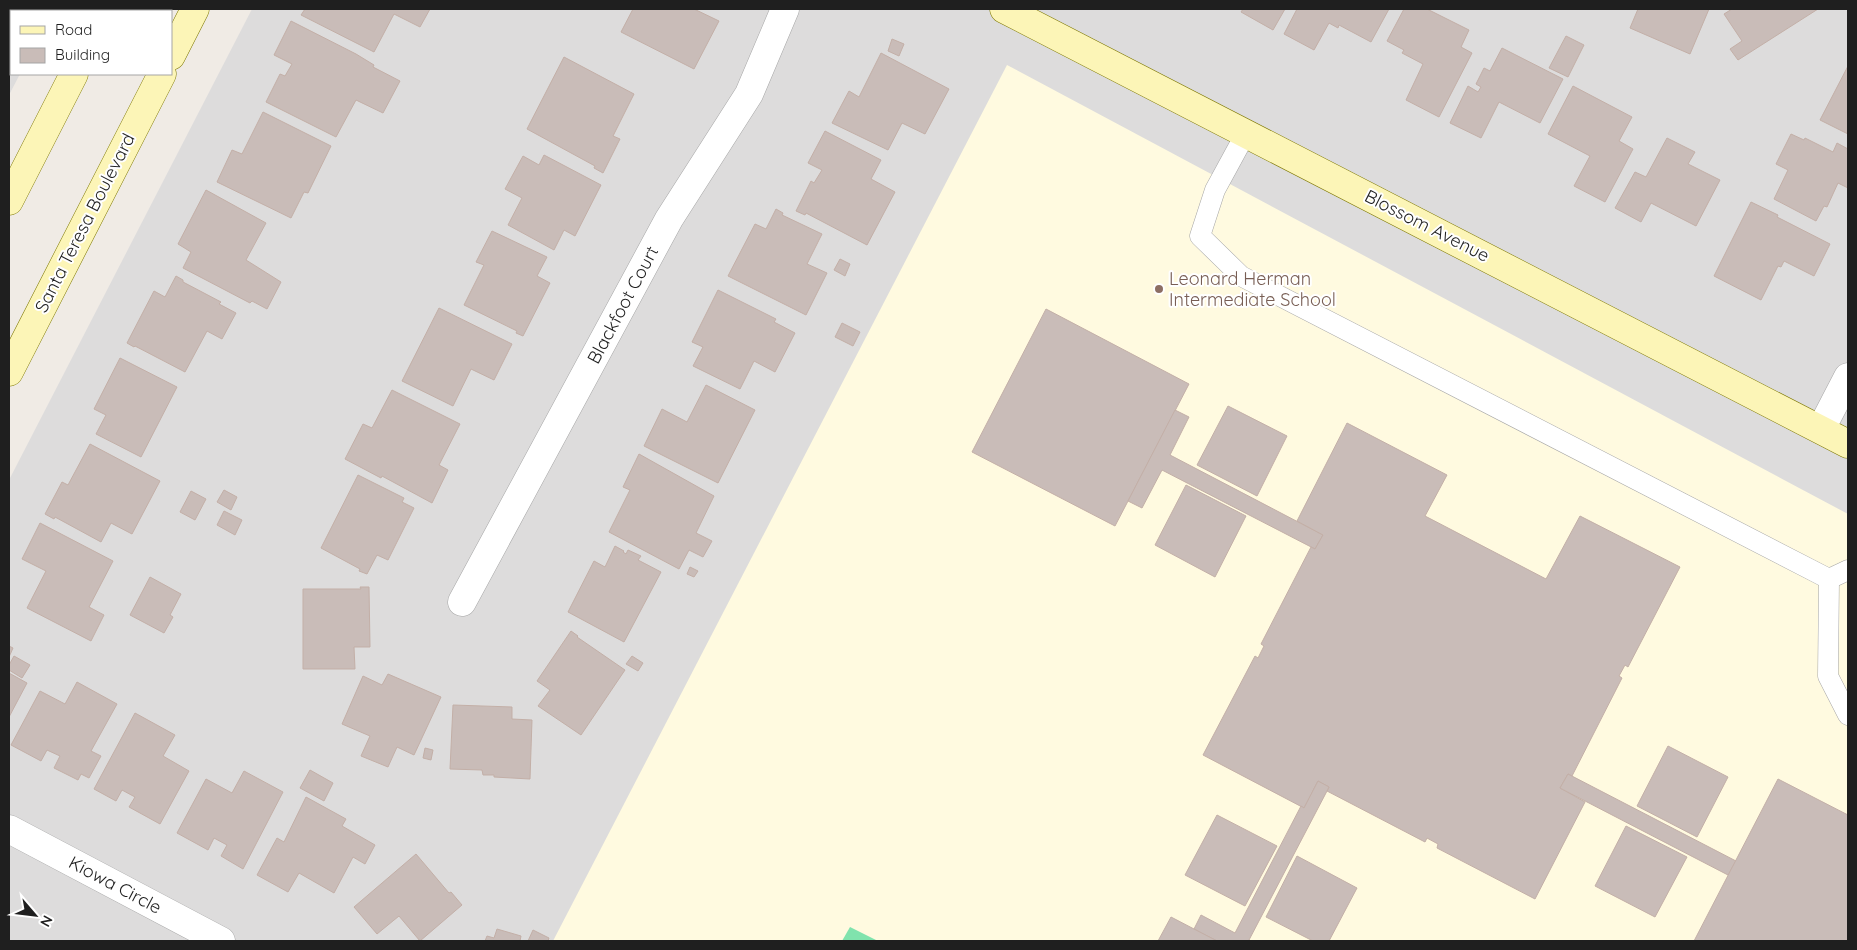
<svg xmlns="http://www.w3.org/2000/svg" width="1857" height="950" font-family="Quicksand,sans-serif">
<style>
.residential{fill:#dddcdc}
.education{fill:#fffae0}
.pitch{fill:#80e3ad}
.building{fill:#c9bcb8;stroke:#c3afa7}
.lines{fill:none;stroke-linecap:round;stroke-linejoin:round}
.lane-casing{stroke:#a6a6a6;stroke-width:21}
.street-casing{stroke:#a6a6a6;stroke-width:29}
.secondary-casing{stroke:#7d7700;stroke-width:29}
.lane{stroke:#fff;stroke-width:20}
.street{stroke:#fff;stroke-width:28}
.secondary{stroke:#fcf5b7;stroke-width:28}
.education-dot{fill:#8d6e63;stroke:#fff;stroke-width:2}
.labels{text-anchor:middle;stroke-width:4;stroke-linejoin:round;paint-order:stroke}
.street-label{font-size:18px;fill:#1f1f1f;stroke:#fff}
.education-label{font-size:18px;fill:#785e54;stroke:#fff;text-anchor:start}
</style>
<rect width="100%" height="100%" fill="#f0ebe5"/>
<g class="residential">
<polygon points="9,9 53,9 52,11 11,11 11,74 20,74 9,95"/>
<polygon points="252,9 1848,9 1848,941 9,941 9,480"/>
</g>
<polygon class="education" points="1007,65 1848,514 1848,941 553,941"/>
<polygon class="pitch" points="850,927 878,941 842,941"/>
<g class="building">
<polygon points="305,9 430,9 420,27 394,14 374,52 301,15"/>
<polygon points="633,9 694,9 719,21 694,69 621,32"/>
<polygon points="1243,9 1285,9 1273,30 1241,12"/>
<polygon points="1297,9 1389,9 1371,42 1339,25 1338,28 1329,23 1314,50 1284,34"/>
<polygon points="1404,9 1427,9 1469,30 1461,47 1472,53 1439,117 1406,100 1423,64 1402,53 1404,50 1387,41"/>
<polygon points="1638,9 1709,9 1690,54 1630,28"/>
<polygon points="1732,9 1818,9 1738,60 1730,49 1742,41 1724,14"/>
<polygon points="291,21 356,54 374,65 373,67 400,81 383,113 356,100 336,137 266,102 280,74 285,76 292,64 274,55"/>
<polygon points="1566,36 1584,45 1568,77 1549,68"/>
<polygon points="892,39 904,44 899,56 888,51"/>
<polygon points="1502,48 1563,79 1540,123 1499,102 1481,138 1450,123 1468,86 1478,92 1481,87 1476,84 1484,68 1490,71"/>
<polygon points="881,53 949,89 925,134 902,123 888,150 832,123 849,91 859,97"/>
<polygon points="564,57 634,94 613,136 620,139 603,173 594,168 595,166 527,129"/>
<polygon points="1848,66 1848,134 1820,120"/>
<polygon points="1573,86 1632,117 1619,141 1633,149 1605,202 1574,186 1590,156 1548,134"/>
<polygon points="263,112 331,146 308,193 304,192 291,218 217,182 232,150 242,154"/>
<polygon points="825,131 881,160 871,179 895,192 867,245 806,213 805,215 796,211 811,181 814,183 822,170 808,163"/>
<polygon points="1791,134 1804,140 1805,138 1833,152 1837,143 1848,149 1848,188 1838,183 1827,207 1824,206 1816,221 1774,199 1788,170 1776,164"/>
<polygon points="1667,138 1695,152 1688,164 1720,180 1696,226 1651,203 1641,222 1615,208 1635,172 1646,177"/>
<polygon points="544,155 601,185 575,236 564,230 554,250 508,225 522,198 505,189 523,156 539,165"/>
<polygon points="206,190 266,223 246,260 281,282 267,309 252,301 250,303 183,268 191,252 178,244"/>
<polygon points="1751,202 1778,215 1777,217 1830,244 1814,276 1784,261 1781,267 1778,266 1761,300 1714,276"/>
<polygon points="776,209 783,213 782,215 822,234 807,264 827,273 806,315 728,276 755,224 766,229"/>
<polygon points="492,231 547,257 537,276 550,283 523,336 516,333 517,331 464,305 484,265 476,262"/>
<polygon points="840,259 850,264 845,276 834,270"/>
<polygon points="176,276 183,280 183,282 221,302 219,304 236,313 222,339 207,331 185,372 135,346 134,347 127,343 154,291 165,297"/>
<polygon points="718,290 776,319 774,322 795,333 775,372 754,361 740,389 693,366 703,347 692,342"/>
<polygon points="439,308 512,344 494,380 471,369 453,406 402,381"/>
<polygon points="1046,309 1189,384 1115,526 972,452"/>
<polygon points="842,323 860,332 853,346 835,337"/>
<polygon points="120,358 177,387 141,457 96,434 106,415 94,409"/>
<polygon points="706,385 755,410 718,483 644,446 662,409 687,422"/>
<polygon points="392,390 460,424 439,465 448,470 432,503 382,476 381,478 345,459 363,424 372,428"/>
<polygon points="1228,406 1287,436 1257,496 1197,465"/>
<polygon points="1175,410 1189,417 1170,455 1323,535 1315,549 1162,470 1142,508 1128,501"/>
<polygon points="1347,423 1447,475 1425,516 1546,579 1580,516 1680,567 1628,667 1625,665 1619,676 1622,678 1572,776 1568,774 1560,788 1585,802 1535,899 1437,848 1438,844 1427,838 1425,842 1327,791 1329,787 1318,781 1304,808 1203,755 1255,656 1258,658 1264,646 1261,644 1311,547 1315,549 1323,535 1297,521"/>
<polygon points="90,444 160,481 132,534 111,523 101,542 55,517 54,519 45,514 62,482 68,485"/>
<polygon points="639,454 714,496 696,533 712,541 703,557 689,550 679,569 609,532 630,490 623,487"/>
<polygon points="358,475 404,498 402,502 414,508 388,560 377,555 367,574 359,571 360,569 321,548"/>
<polygon points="1186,485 1246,516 1215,577 1155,545"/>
<polygon points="224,490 237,497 231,510 217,502"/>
<polygon points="191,491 206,499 195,520 180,512"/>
<polygon points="224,511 242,520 235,535 217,525"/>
<polygon points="40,523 113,561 89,607 104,615 91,641 27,608 46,571 22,559"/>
<polygon points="615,546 624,551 623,552 626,554 628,550 641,556 638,560 661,572 624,642 568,612 594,561 605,567"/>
<polygon points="690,567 698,571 694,577 687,574"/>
<polygon points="150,577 181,594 170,615 173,617 164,633 130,615"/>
<polygon points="360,587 369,587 370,647 354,647 355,669 303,669 303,589 361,589"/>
<polygon points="571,631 578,636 577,637 625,670 581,735 538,706 550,690 537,681"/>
<polygon points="9,646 13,648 9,657"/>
<polygon points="14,656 30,665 22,678 9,670 9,665"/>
<polygon points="632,656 643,663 638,671 626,664"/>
<polygon points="9,673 27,683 9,717"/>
<polygon points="388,674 441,697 414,755 397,747 388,767 361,756 370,736 342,724 363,676 382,685"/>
<polygon points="77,682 117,704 91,751 101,756 89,778 81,774 78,780 54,768 60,756 47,750 41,761 11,745 40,691 65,704"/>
<polygon points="453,705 512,707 512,719 532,720 530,779 494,777 494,775 483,775 482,770 450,769"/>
<polygon points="135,713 175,735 163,756 189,771 160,824 129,807 135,797 122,790 116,801 94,789"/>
<polygon points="1668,746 1728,777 1697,837 1637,806"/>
<polygon points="425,748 433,750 431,760 423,758"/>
<polygon points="310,770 333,783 324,801 300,788"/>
<polygon points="244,771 283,792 243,869 221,856 227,845 214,838 208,850 177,833 206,779 232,793"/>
<polygon points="1568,774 1736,861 1728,875 1560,788"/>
<polygon points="1778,779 1848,815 1848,941 1694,941"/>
<polygon points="1318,781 1329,787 1327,791 1249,940 1252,941 1217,941 1194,929 1201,915 1235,933 1301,806 1304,808"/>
<polygon points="306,797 346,819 342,826 375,845 365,864 353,857 334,893 299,873 288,892 257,875 277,838 284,842"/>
<polygon points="1217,815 1277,846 1245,906 1185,875"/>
<polygon points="1626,826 1687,857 1655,917 1595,886"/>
<polygon points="416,854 449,893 451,892 462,905 420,941 399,916 377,934 354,907"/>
<polygon points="1297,856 1357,888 1329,941 1313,941 1266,917"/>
<polygon points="1171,917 1217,941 1158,941"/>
<polygon points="497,929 521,936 520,941 485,941 487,936 494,938"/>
<polygon points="533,930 549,938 548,941 528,941"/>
</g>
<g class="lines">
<g class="lane-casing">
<g id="lane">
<polyline points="1246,133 1215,190 1200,236 1241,276 1829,579 1848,570"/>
<polyline points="1829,579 1828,676 1848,715"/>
</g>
</g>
<g class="street-casing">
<g id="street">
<polyline points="1821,429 1848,377"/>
<polyline points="462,602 669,219 749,94 785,9"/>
<polyline points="9,829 221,941"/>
</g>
</g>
<g class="secondary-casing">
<g id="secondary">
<polyline points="1004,9 1848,444"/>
<polyline points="106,11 108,9"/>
<polyline points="171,56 195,9"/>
<polyline points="9,201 74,74"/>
<polyline points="9,372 162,74"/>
</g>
</g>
<use href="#lane" class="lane"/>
<use href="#street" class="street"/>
<use href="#secondary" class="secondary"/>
</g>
<circle class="education-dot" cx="1159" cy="289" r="5"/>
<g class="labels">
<g class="street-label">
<text transform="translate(85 223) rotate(-63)" y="6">Santa Teresa Boulevard</text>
<text transform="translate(1427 226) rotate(27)" y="6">Blossom Avenue</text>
<text transform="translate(623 305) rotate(-62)" y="6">Blackfoot Court</text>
<text transform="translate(115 885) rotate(28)" y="6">Kiowa Circle</text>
</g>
<g class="education-label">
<text x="1169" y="285">Leonard Herman<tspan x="1169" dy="21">Intermediate School</tspan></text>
</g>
</g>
<rect width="1857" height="950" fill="none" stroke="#1f1f1f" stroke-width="20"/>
<rect x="10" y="10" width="162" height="65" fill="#ffffff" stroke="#a5a5a5"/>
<rect x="20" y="26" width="25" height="8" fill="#fcf5b7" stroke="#a5a5a5"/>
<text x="55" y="35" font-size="15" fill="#1f1f1f">Road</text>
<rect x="20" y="48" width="25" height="15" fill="#c9bcb8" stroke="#a5a5a5"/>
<text x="55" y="60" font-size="15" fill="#1f1f1f">Building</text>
<g transform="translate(35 915) rotate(118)" stroke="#ffffff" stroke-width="4" paint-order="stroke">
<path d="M0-4L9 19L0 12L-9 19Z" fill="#1f1f1f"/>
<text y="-8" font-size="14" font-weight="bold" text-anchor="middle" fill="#1f1f1f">N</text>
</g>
</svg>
